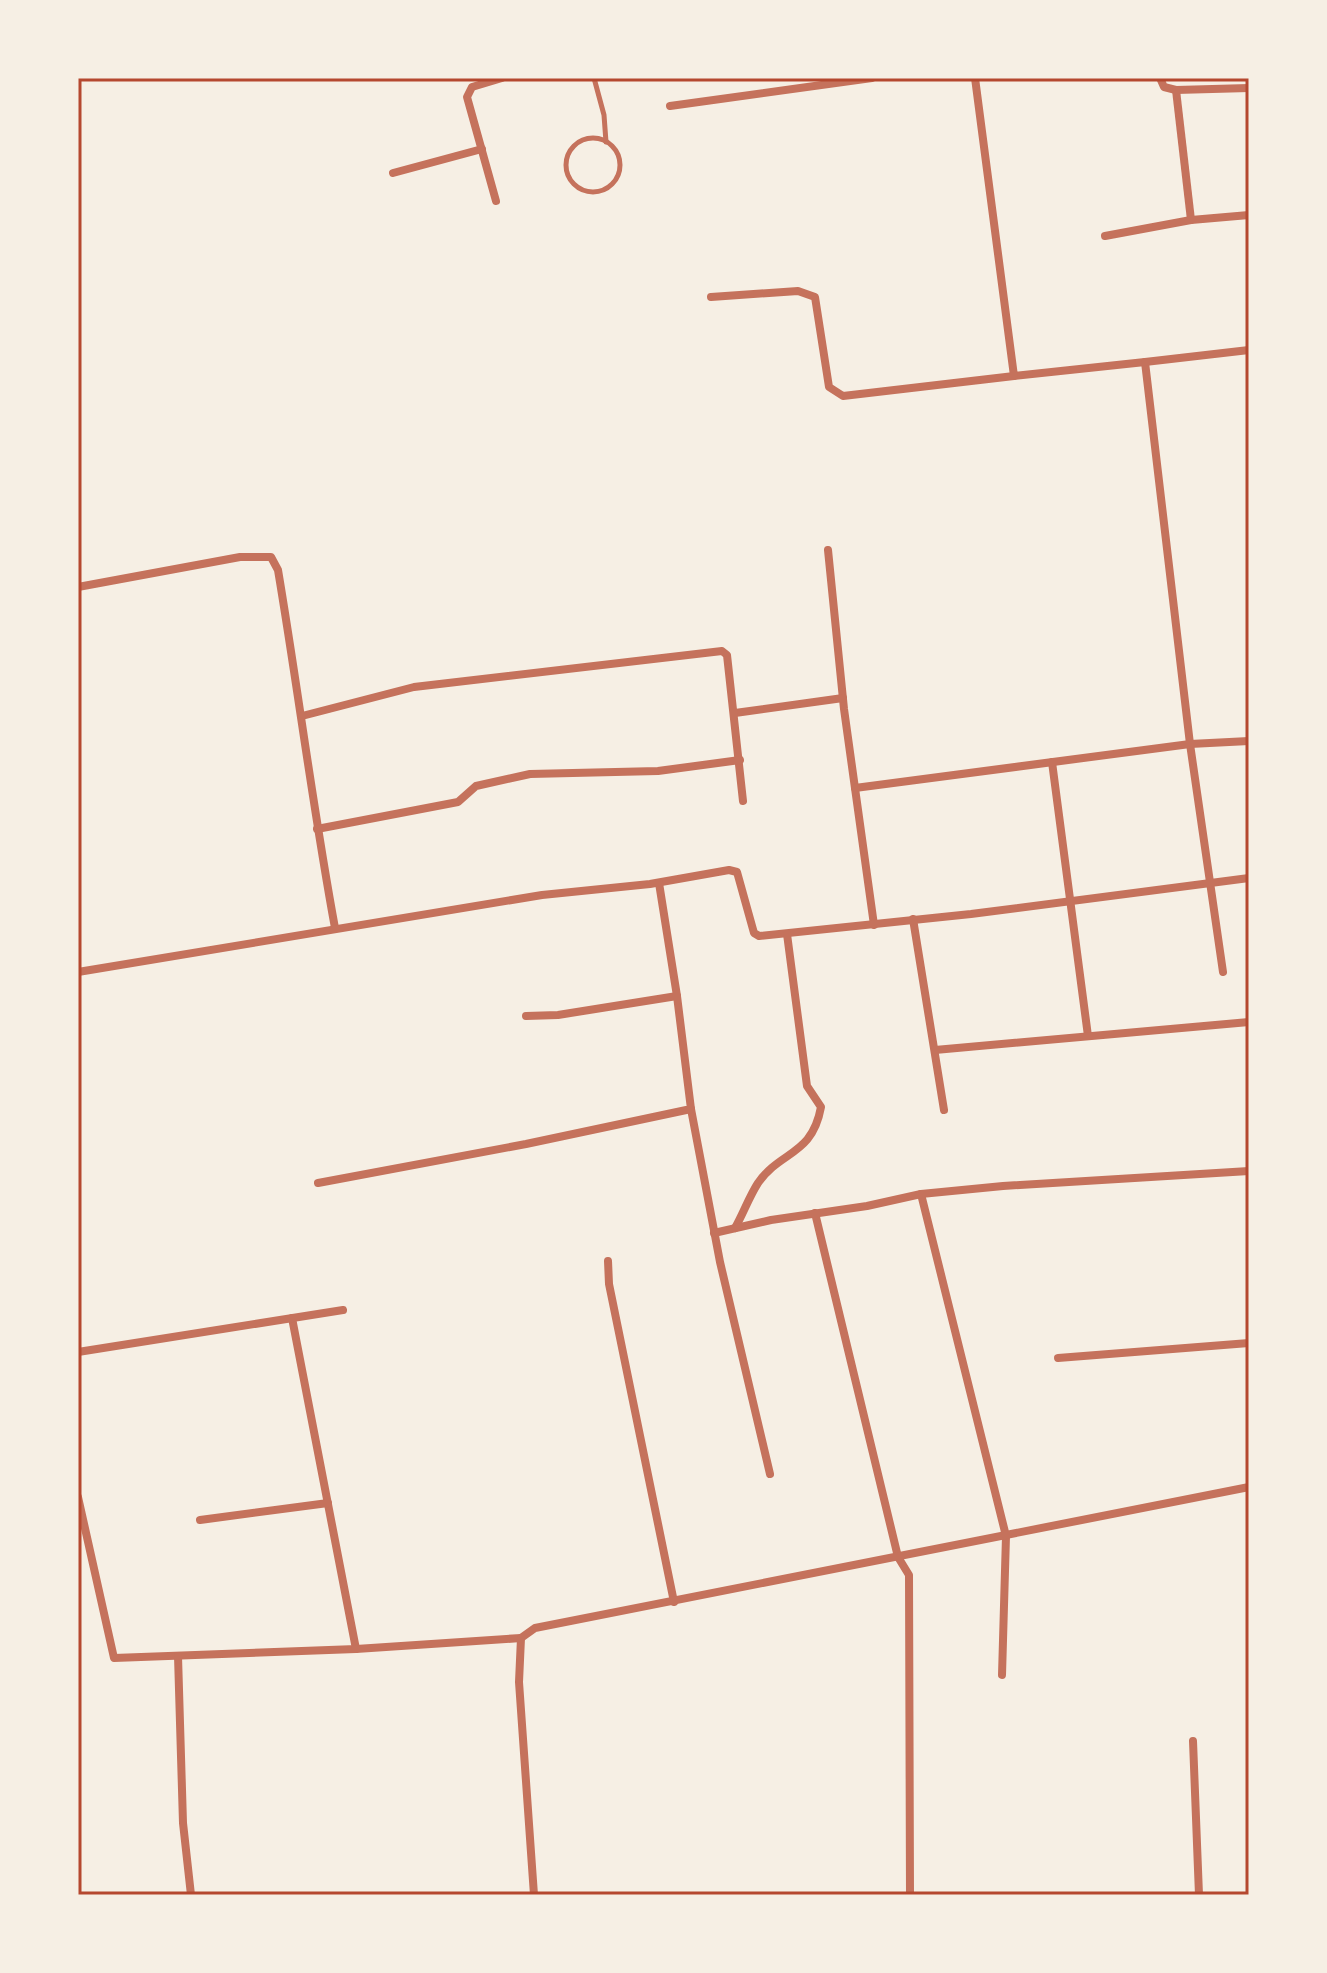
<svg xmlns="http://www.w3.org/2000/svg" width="1327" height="1973" font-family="Inter,sans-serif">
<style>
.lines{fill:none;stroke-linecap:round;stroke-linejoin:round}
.service{stroke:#c5725c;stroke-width:5}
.minor{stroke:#c5725c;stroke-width:8}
.neatline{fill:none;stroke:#b5482f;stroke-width:3}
</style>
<rect width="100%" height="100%" fill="#f6efe4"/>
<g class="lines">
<g class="service">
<polyline points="594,78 604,115 606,142"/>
<circle cx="593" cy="165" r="27"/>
</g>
<g class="minor">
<polyline points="975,78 1014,376 1145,362 1190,744 1223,972"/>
<polyline points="1160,78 1164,87 1176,90 1249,88"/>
<polyline points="1176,90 1191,220"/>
<polyline points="670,106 872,78"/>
<polyline points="393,173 482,149"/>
<polyline points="496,201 467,97 472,87 502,78"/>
<polyline points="1105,236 1191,220 1249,215"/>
<polyline points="711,297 798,291 815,297 829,387 843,396 1014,376"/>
<polyline points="1145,362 1249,350"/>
<polyline points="828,550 844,709 874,925"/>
<path d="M78,587l162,-30h31l7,13c20,119 35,239 57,358"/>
<polyline points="735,713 843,698"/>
<polyline points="302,716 414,687 722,651 727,655 743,801"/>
<polyline points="1052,762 1088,1036"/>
<polyline points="855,788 1190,744 1249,741"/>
<polyline points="317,829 458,802 476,786 530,774 658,771 740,760"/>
<polyline points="913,919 944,1110"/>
<polyline points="78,972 542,895 650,884 729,870 737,872 754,933 759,936 971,914 1249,878"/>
<polyline points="526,1016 558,1015 677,996"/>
<polyline points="935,1050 1249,1022"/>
<polyline points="691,1109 720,1262 770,1474"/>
<polyline points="318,1183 526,1144 691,1109 677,996 659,883"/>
<polyline points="921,1194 1006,1536 1002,1675"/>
<polyline points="815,1213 898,1557 909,1575 910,1895"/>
<path d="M735,1228c8,-14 14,-31 23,-45 23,-33 54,-27 63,-76l-14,-21 -20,-152"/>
<polyline points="714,1233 771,1220 867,1206 921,1194 1003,1186 1249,1171"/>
<polyline points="608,1261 609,1284 674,1602"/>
<polyline points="292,1318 356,1649"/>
<polyline points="78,1352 343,1310"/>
<polyline points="1058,1358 1249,1343"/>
<polyline points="78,1497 114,1658 356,1649 521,1638"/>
<polyline points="200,1520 328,1503"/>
<polyline points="178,1656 183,1823 191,1895"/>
<polyline points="1193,1741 1199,1895"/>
<polyline points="534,1895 519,1682 521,1638 535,1628 1249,1487"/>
</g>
</g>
<rect width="1327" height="1973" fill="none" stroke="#f6efe4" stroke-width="160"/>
<rect x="80" y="80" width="1167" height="1813" class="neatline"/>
</svg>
